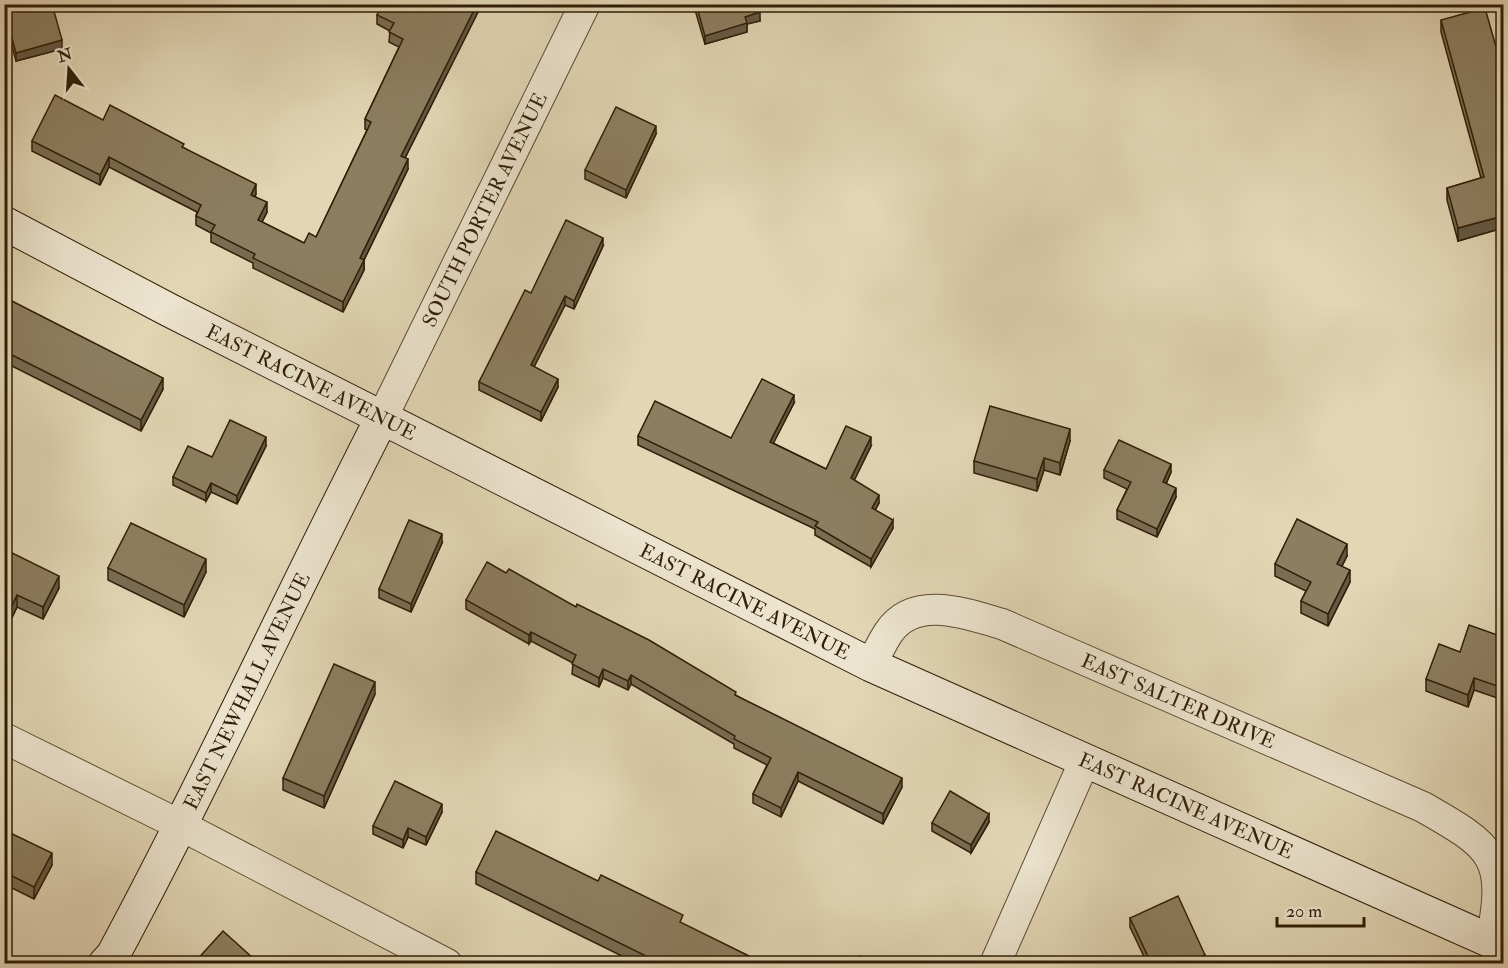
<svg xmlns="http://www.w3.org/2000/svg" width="1508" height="968" font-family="'IM FELL Double Pica',serif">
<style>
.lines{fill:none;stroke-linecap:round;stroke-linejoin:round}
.street-casing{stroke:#5d4c32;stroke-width:32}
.secondary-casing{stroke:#311e07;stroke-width:35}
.street{stroke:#ece4cf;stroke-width:30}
.secondary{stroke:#ece4cf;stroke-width:33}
.wall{fill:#796c53;stroke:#311e07;stroke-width:1.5}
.shaded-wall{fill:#635844;stroke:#311e07;stroke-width:1.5}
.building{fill:#8d7e61;stroke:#311e07;stroke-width:1.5}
.labels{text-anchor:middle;stroke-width:5;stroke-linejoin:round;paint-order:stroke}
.street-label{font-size:20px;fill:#311e07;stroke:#ece4cf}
</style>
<rect width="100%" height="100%" fill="#e2d6b5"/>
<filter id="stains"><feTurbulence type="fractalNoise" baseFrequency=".00333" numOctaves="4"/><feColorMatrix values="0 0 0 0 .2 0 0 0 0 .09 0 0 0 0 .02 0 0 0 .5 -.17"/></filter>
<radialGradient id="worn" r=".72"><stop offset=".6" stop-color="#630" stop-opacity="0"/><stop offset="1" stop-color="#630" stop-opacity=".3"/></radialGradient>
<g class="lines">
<g class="street-casing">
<g id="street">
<path id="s1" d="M383,416l202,-412"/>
<path id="s2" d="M871,665c6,-11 11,-23 18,-33 26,-38 78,-18 113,-8l421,183c70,40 85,49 68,134"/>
<polyline points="4,738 180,825 447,964"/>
<polyline points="995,964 1085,760"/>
</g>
</g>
<g class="secondary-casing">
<g id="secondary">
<path id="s3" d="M4,223l165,87 702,355 633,282"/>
<path id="s4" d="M105,964l8,-9c95,-177 178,-360 270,-539"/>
</g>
</g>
<use href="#street" class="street"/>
<use href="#secondary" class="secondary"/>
</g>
<g class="wall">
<polygon points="4,4 62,49 16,61 4,17"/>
<polygon points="482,4 405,158 408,169 364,260 364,270 343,312 253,268 253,263 211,242 211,233 196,225 196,216 197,212 109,167 100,185 32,151 32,141 103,120 184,148 256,194 255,196 267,212 262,222 304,243 316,237 367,130 365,129 365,119 399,47 389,42 390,31 377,24 377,15"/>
<polygon points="695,4 758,4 760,21 747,24 747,32 705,44 695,10"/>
<polygon points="1441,20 1503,228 1458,241 1447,200 1447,188 1481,178 1441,32"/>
<polygon points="656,134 626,198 585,179 585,170"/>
<polygon points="603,246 574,309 565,305 534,367 558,387 541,421 479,390 479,382 531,293"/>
<polygon points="4,297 163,389 141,431 4,362"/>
<polygon points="794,403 773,443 826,469 871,446 854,480 879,503 875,510 893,528 871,567 815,535 815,529 638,445 638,436 731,438"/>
<polygon points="1070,441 1060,475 1044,470 1037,491 974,473 974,461"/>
<polygon points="266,446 237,504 211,492 206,501 173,485 173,477 212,457"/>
<polygon points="1104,470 1171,472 1166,484 1176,497 1157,537 1117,519 1117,510 1127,489 1104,478"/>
<polygon points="442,543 411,612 379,598 379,589"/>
<polygon points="4,549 59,588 43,619 17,607 6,630 4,630"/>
<polygon points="1347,556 1342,566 1350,582 1328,626 1301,613 1301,601 1306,591 1275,576 1275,564"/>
<polygon points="108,568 206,572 184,617 108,580"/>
<polygon points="506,573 576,607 902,787 883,824 798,781 781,817 753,803 753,794 767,765 734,748 734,744 631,684 628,690 603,678 599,687 572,674 573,663 531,641 529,644 466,609 466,600"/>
<polygon points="1503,637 1503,700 1474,690 1468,707 1426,691 1426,679 1460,652"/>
<polygon points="375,694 324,808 283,790 283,778"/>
<polygon points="442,812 426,845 408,837 403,848 373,834 373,826"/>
<polygon points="989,822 971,853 932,831 932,823"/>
<polygon points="4,830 52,865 34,899 4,884"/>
<polygon points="476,872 683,924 763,963 636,963 476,884"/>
<polygon points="1130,918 1205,963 1147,963 1130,927"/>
</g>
<g class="shaded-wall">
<polygon points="477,4 482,4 401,166 401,156"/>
<polygon points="760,12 760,21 747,24 747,32 705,44 705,36 745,17"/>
<polygon points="62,40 62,49 16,61 16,53"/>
<polygon points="656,126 656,134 626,198 626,190"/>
<polygon points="109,157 109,167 100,185 100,175"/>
<polygon points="408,159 408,169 364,260 364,270 343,312 343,302 360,258"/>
<polygon points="256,184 256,194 251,204 251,195"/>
<polygon points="267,202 267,212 258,230 258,220"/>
<polygon points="1503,216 1503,228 1458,241 1458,228"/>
<polygon points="603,238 603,246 574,309 574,301"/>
<polygon points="565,296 565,305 531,373 531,365"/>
<polygon points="163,378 163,389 141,431 141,420"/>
<polygon points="558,379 558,387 541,421 541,412"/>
<polygon points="794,395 794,403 770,450 770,442"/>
<polygon points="1070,429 1070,441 1060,475 1060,463"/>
<polygon points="266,437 266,446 237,504 237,496"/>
<polygon points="871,437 871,446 851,487 851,478"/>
<polygon points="1044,458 1044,470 1037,491 1037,479"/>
<polygon points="1171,464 1171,472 1163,491 1163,482"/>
<polygon points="211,483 211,492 206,501 206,493"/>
<polygon points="1176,488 1176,497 1157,537 1157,529"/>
<polygon points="879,495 879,503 872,516 872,508"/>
<polygon points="893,520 893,528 871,567 871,559"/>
<polygon points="442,534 442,543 411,612 411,604"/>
<polygon points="1347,544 1347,556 1337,576 1337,564"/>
<polygon points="206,559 206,572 184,617 184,605"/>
<polygon points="1350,570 1350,582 1328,626 1328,614"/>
<polygon points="59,576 59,588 43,619 43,607"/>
<polygon points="17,595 17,607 6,630 6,618"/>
<polygon points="531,632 531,641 529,644 529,635"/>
<polygon points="603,669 603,678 599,687 599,678"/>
<polygon points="631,675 631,684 628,690 628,681"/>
<polygon points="1474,678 1474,690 1468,707 1468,695"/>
<polygon points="375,682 375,694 324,808 324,796"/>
<polygon points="798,772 798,781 781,817 781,808"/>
<polygon points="902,778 902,787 883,824 883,814"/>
<polygon points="442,804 442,812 426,845 426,837"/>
<polygon points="989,814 989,822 971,853 971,845"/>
<polygon points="408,828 408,837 403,848 403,840"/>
<polygon points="52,853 52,865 34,899 34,887"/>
<polygon points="1205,955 1205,963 1186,963"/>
</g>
<g class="building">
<polygon points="4,4 52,4 62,40 16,53 4,9"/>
<polygon points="382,4 477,4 401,156 408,159 360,258 364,260 343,302 253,258 255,254 211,232 215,225 196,216 201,205 109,157 100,175 32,141 55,95 103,120 110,105 184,144 182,147 256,184 251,195 267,202 258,220 304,243 309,233 316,237 371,122 365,119 403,39 389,32 394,23 377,15"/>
<polygon points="696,4 758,4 760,12 745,17 747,23 705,36"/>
<polygon points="1485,8 1500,61 1503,60 1503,216 1458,228 1447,188 1484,177 1441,20"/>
<polygon points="616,107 656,126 626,190 585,170"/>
<polygon points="566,220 603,238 574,301 565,296 531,365 558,379 541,412 479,382 525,290 531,293"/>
<polygon points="4,297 163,378 141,420 4,351"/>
<polygon points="762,379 794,395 770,442 826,469 846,426 871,437 851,478 879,495 872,508 893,520 871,559 815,526 818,522 638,436 655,401 731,438"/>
<polygon points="990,406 1070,429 1060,463 1044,458 1037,479 974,461"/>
<polygon points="230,420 266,437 237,496 211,483 206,493 173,477 188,446 212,457"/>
<polygon points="1119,440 1171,464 1163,482 1176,488 1157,529 1117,510 1131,482 1104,470"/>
<polygon points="1297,519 1347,544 1337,564 1350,570 1328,614 1301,601 1311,582 1275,564"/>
<polygon points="409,520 442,534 411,604 379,589"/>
<polygon points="131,523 206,559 184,605 108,568"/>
<polygon points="4,549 59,576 43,607 17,595 6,618 4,618"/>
<polygon points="487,562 506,573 509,569 576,607 577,604 649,640 736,692 735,695 902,778 883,814 798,772 781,808 753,794 771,758 734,739 735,736 631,675 628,681 603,669 599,678 572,664 576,655 531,632 529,635 466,600"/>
<polygon points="1469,625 1503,637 1503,688 1474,678 1468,695 1426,679 1439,644 1460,652"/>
<polygon points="334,664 375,682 324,796 283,778"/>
<polygon points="395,781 442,804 426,837 408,828 403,840 373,826"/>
<polygon points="950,791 989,814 971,845 932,823"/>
<polygon points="4,830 52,853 34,887 4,872"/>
<polygon points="496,831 598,881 601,875 683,915 680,922 763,963 660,963 476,872"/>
<polygon points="1178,896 1205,955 1186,963 1151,963 1130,918"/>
<polygon points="223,931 254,959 250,963 194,963"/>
<polygon points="860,956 876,963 857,963"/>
</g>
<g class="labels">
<g class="street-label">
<text dy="7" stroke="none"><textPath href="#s1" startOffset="230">SOUTH PORTER AVENUE</textPath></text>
<text dy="7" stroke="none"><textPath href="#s3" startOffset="346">EAST RACINE AVENUE</textPath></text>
<text dy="7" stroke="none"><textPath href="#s3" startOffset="832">EAST RACINE AVENUE</textPath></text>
<text dy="7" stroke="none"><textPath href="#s4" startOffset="308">EAST NEWHALL AVENUE</textPath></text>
<text dy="7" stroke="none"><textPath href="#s2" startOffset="352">EAST SALTER DRIVE</textPath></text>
<text dy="7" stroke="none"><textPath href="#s3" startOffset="1318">EAST RACINE AVENUE</textPath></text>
</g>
</g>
<rect width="1508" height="968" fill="none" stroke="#e2d6b5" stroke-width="24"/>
<rect x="6" y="6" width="1496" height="956" fill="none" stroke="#311e07" stroke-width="3"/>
<rect x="12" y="12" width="1484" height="944" fill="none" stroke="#311e07" stroke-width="1.5"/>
<g transform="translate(69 69) rotate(343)" stroke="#ece4cf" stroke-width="4.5" paint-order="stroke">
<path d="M0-4.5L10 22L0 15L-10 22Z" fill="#311e07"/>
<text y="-9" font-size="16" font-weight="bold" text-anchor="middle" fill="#311e07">N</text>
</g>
<path d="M1277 917v9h87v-9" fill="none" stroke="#311e07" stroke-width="3"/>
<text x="1286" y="917" font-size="18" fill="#311e07" stroke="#ece4cf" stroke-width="4.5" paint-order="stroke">20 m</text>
<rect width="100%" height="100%" filter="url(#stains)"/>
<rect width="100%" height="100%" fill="url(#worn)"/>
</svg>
